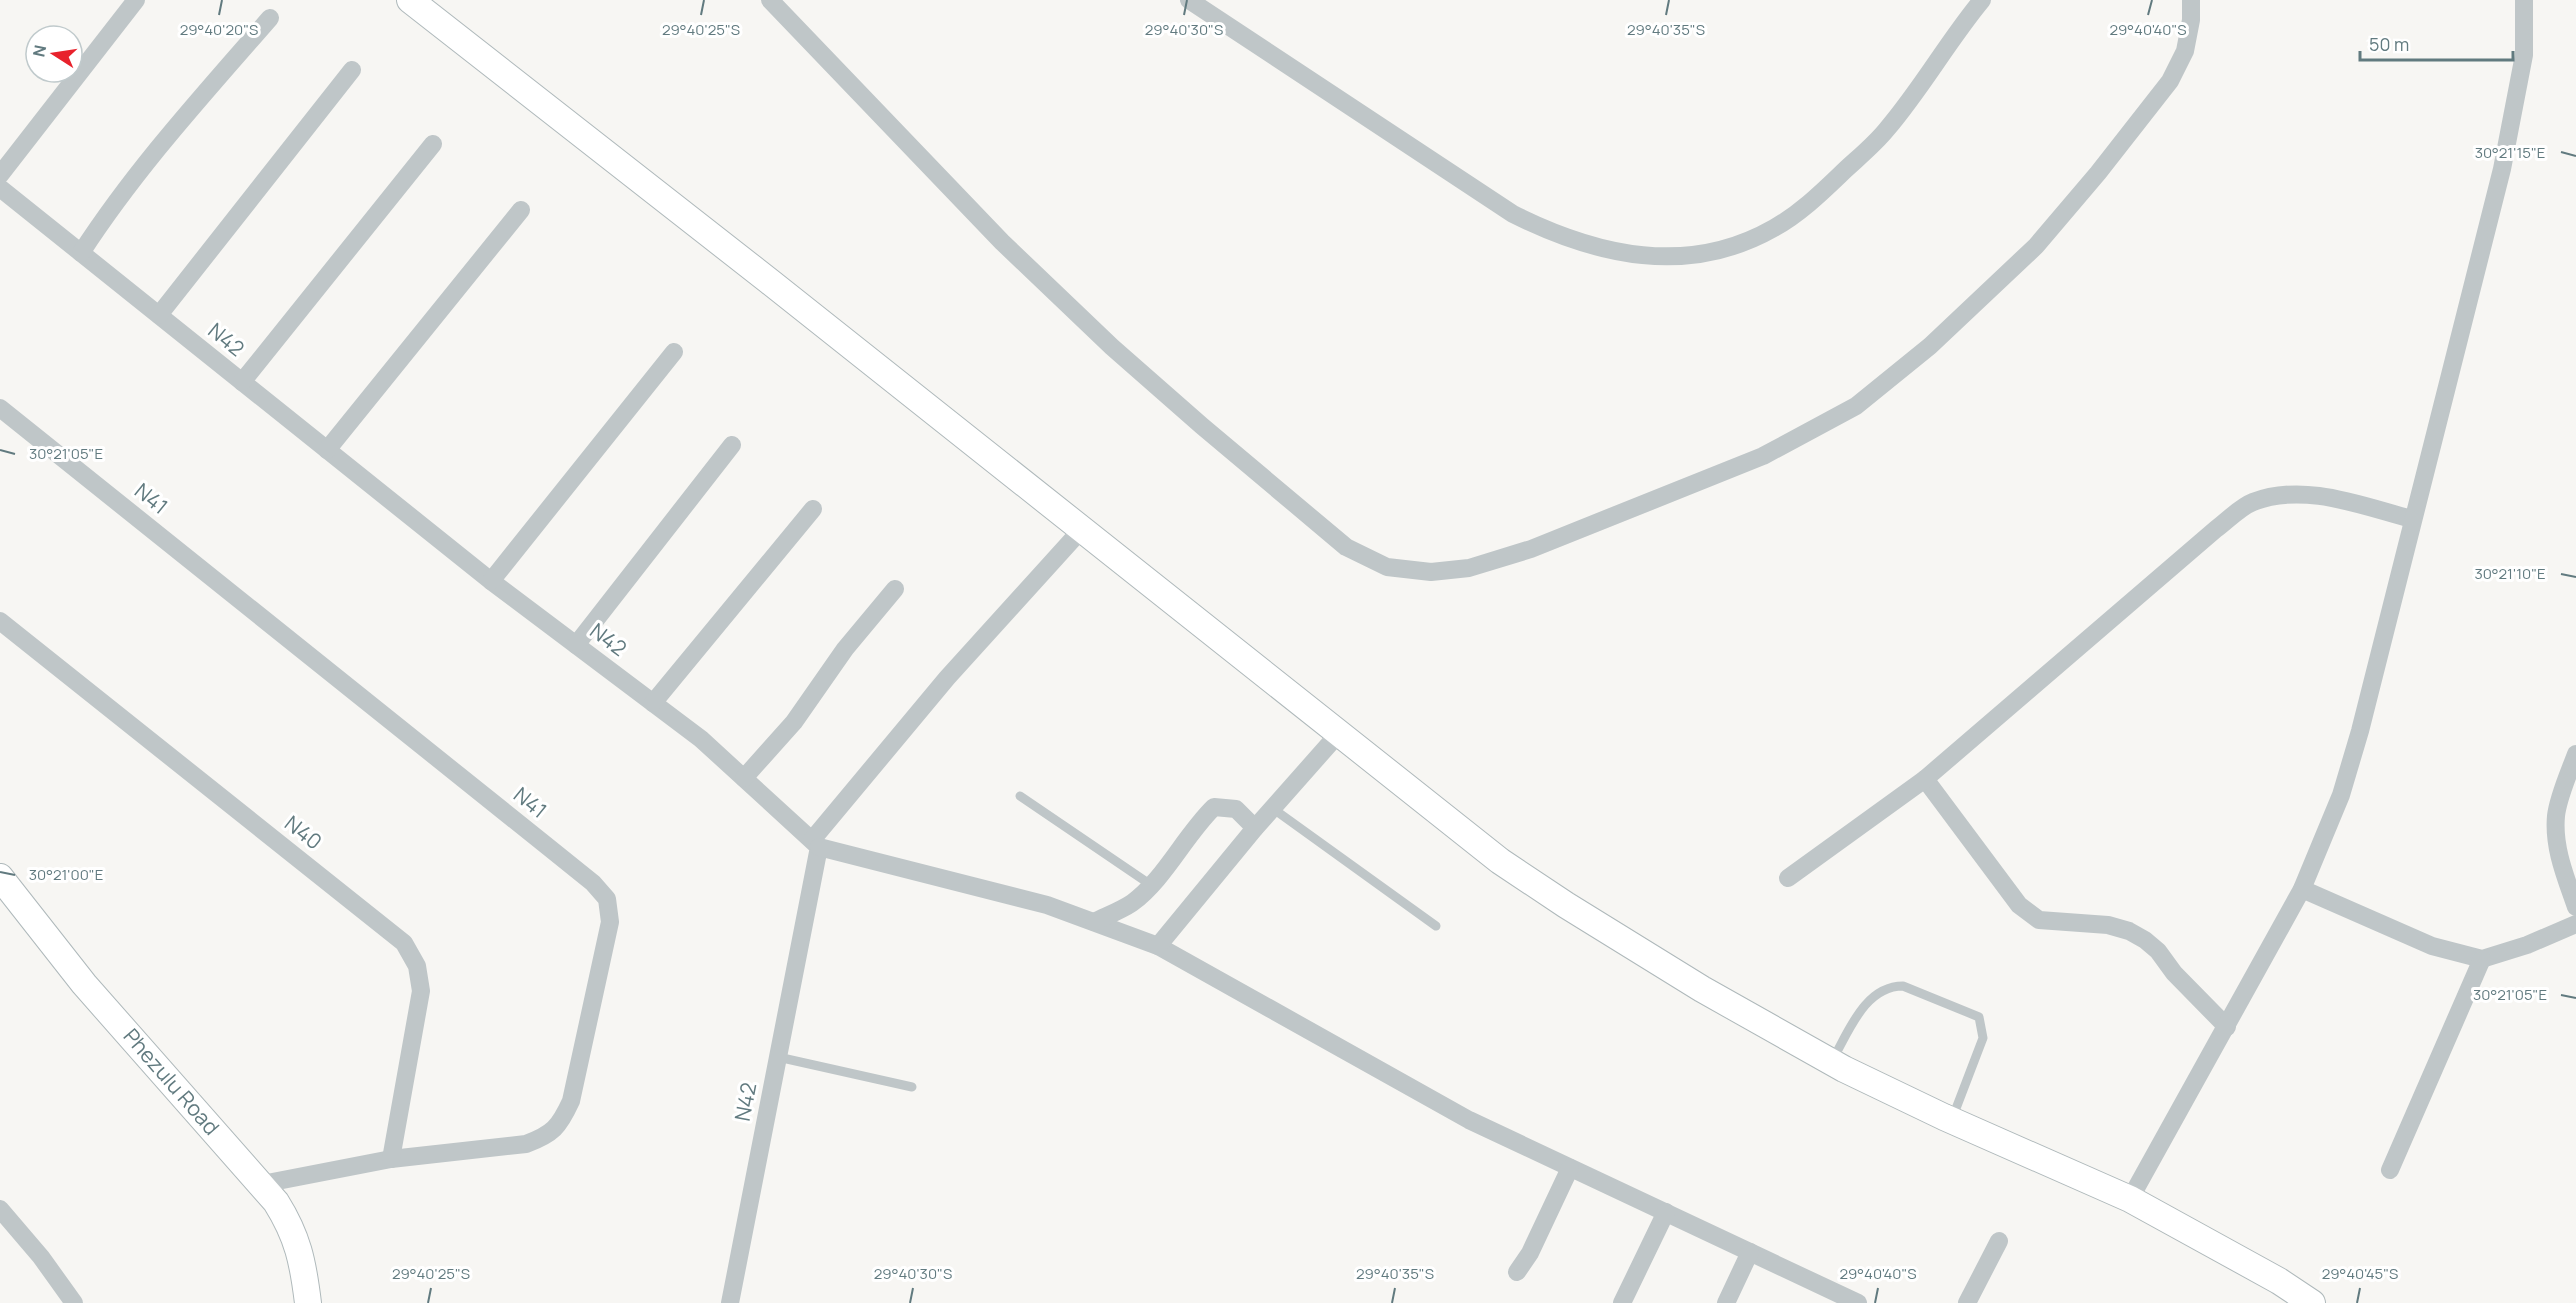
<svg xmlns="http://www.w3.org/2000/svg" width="2576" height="1303" font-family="Manrope,sans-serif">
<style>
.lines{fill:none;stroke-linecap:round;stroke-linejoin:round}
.secondary-casing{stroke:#afb9bb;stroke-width:28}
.lane{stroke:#bfc6c8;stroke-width:9}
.street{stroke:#bfc6c8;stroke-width:18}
.secondary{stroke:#fff;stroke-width:26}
.ticks{fill:none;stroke:#617a7f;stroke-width:2}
.labels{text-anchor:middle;stroke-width:6;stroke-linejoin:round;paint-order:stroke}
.street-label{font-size:21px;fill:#617a7f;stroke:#fff}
.ticks-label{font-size:15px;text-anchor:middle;fill:#617a7f;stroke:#fff;stroke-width:6;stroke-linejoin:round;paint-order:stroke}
</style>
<rect width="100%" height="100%" fill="#f7f6f3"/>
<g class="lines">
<g class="secondary-casing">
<g id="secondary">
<polyline points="410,0 769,281 1500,861 1566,905 1702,989 1844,1069 1944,1117 2130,1199 2279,1281 2312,1303"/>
<path d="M0,877l84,107 192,218c22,35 27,60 32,101"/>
</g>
</g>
<g class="lane">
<polyline points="1020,796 1151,885"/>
<polyline points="1272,808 1436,926"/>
<polyline points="778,1057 912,1087"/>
<path d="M1833,1059c16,-28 32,-73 70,-73l76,31 4,21 -31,81"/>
</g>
<g class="street">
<polyline points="770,0 1002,242 1112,347 1202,426 1346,547 1387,567 1431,572 1469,568 1531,549 1763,456 1856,406 1930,346 2036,246 2098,173 2170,81 2185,51 2191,20 2191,0"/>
<path d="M1189,0l324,214c84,42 175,63 261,14 27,-15 49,-37 71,-58 14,-13 30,-26 42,-41 35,-41 61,-88 95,-129"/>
<polyline points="0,175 136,0"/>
<polyline points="0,188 491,581 701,739 819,847 730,1303"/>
<path d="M81,253c55,-85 123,-159 189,-235"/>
<polyline points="159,315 352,70"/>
<polyline points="242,382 433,144"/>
<path d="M0,408l547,438 46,37 14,16 3,23 -39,179c-12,26 -18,33 -45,43l-135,15 -129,25"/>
<polyline points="327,450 521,210"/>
<polyline points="491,581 674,352"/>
<polyline points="0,621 404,943 417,966 421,991 391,1159"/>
<polyline points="576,645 732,445"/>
<polyline points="653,703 813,509"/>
<path d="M2576,754c-7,19 -18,43 -20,62 -3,32 10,62 20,91"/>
<polyline points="744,778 794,722 845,649 895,589"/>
<polyline points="1925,779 2019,905 2039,920 2108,925 2129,931 2145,940 2158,951 2174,973 2227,1027"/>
<polyline points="812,840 947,678 1082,529"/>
<polyline points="819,847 1047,905 1158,946 1469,1120 1858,1303"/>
<path d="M1788,878l137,-99 291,-250c11,-8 24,-22 37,-27 51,-20 109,4 159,17"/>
<polyline points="2302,889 2432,946 2482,959 2527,945 2576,924"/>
<path d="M1094,922c12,-6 26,-11 38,-19 32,-23 53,-68 82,-96l22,2 19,19"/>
<polyline points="1158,946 1255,828 1340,732"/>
<polyline points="2390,1170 2482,959"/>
<polyline points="2130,1199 2302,889 2341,795 2360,731 2502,169 2524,55 2524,0"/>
<polyline points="0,1209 41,1257 74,1303"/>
<polyline points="1517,1272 1530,1253 1570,1168"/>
<polyline points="1622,1303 1666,1212"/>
<polyline points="1726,1303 1750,1252"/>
<polyline points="1967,1303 1999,1241"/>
</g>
<use href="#secondary" class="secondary"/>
</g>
<path class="ticks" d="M219,15l3,-15M701,15l3,-15M1184,15l3,-15M1666,15l3,-15M2148,15l4,-15M2561,152l15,4M0,450l15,4M2561,574l15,3M0,872l15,3M2561,995l15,3M428,1303l3,-15M910,1303l3,-15M1392,1303l3,-15M1875,1303l3,-15M2357,1303l3,-15"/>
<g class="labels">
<g class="street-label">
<text transform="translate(226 340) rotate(39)" y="7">N42</text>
<text transform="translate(151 499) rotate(39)" y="7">N41</text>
<text transform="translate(608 640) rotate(37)" y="7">N42</text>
<text transform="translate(530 803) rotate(39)" y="7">N41</text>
<text transform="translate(303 833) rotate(38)" y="7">N40</text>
<text transform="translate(171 1082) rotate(49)" y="7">Phezulu Road</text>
<text transform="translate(746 1102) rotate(-79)" y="7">N42</text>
</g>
</g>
<g class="ticks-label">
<text x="219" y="35">29°40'20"S</text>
<text x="701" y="35">29°40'25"S</text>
<text x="1184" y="35">29°40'30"S</text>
<text x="1666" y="35">29°40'35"S</text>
<text x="2148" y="35">29°40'40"S</text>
<text x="2510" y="158">30°21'15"E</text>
<text x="66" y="459">30°21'05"E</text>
<text x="2510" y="579">30°21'10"E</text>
<text x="66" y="880">30°21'00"E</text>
<text x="2510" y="1000">30°21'05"E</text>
<text x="431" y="1279">29°40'25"S</text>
<text x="913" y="1279">29°40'30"S</text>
<text x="1395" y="1279">29°40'35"S</text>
<text x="1878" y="1279">29°40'40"S</text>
<text x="2360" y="1279">29°40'45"S</text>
</g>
<g transform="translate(54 54) rotate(282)"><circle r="28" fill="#ffffff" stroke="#c0cacc" stroke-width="1.5"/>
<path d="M0-4.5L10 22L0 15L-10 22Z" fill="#e8222c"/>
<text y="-9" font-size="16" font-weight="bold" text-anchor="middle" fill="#617a7f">N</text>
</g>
<path d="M2360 51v9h153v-9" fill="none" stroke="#617a7f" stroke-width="3"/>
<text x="2369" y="51" font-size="18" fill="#617a7f" stroke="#ffffff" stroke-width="4.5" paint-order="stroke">50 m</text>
</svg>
